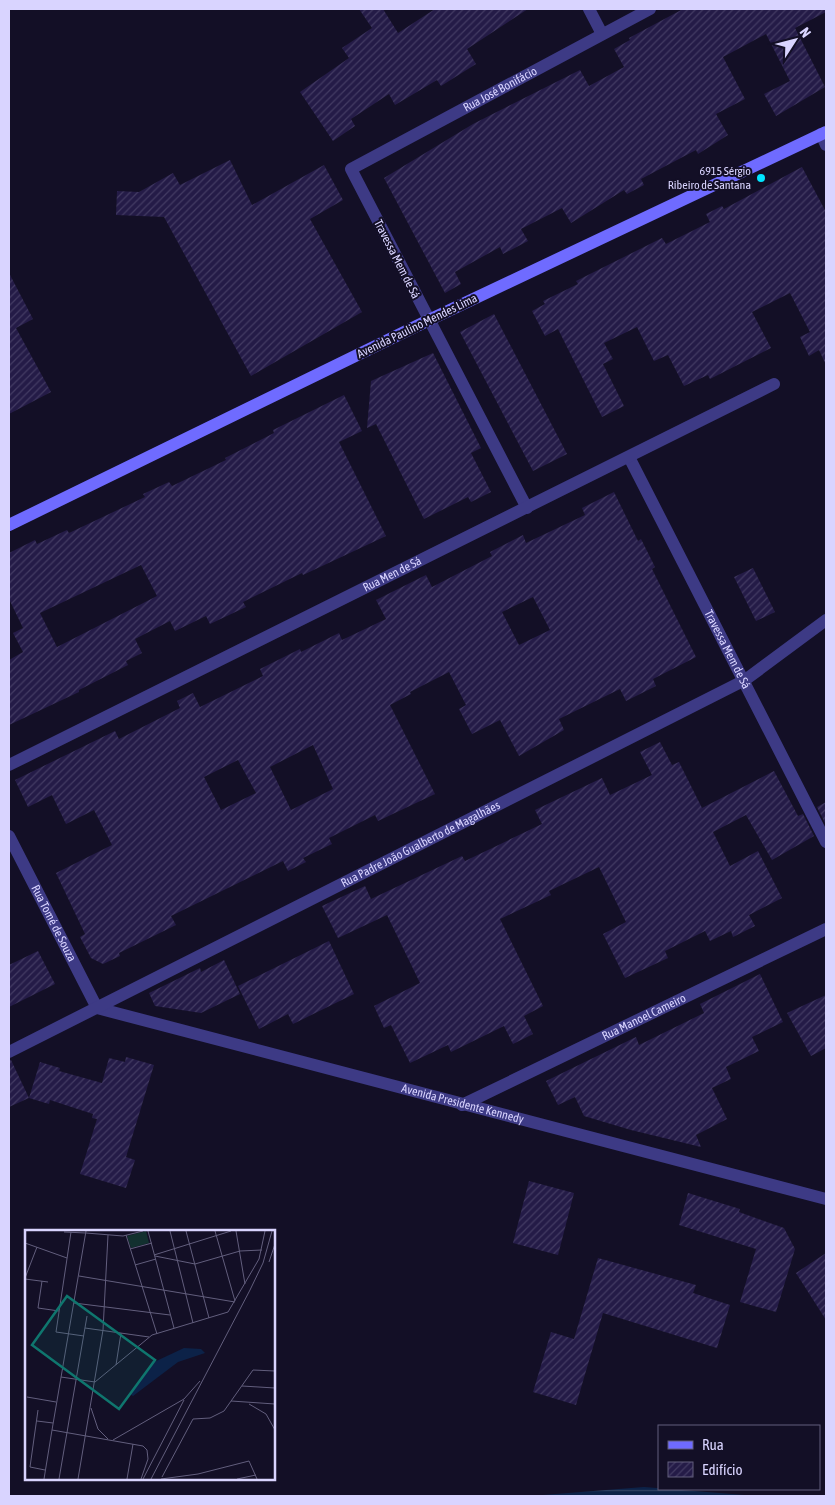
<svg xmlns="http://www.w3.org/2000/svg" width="835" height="1505" font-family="'Asap Condensed',sans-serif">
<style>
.water{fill:url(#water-rules)}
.building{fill:url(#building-hatch);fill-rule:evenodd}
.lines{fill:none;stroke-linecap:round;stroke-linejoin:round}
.street{stroke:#3d3a85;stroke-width:12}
.secondary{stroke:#6f6bff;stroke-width:12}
.poi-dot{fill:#00e5ff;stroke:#130f26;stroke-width:2}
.labels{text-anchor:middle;stroke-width:4;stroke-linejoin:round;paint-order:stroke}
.street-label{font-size:12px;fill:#d9d4ff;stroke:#130f26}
.poi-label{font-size:12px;fill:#d9d4ff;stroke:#130f26;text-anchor:end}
.inset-road{fill:none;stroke:#625e7d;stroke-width:1}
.view{fill:#0f766e;fill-opacity:0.15;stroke:#0f766e;stroke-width:2.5}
.inset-edge{fill:none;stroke:#d9d4ff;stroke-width:2.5}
</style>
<defs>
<pattern id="water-rules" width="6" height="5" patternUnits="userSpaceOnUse" patternTransform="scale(1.25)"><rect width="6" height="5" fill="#0c2248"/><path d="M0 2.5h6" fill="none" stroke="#2f4163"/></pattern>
<pattern id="building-hatch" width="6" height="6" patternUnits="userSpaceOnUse" patternTransform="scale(1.25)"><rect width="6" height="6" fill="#241b47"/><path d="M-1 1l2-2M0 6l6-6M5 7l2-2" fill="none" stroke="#433b63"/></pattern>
</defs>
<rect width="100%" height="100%" fill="#130f26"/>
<polygon class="water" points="644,1487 757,1496 497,1496 543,1495"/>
<g class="building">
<polygon points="359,9 383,9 398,33 435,9 528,9 467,49 476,64 441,86 437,80 395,105 389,94 351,119 355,126 333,141 300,92 349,58 342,48 372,28"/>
<polygon points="683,9 826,9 826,12 795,28 825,87 776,116 764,94 790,81 766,34 723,57 745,99 716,114 728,135 698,154 696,150 641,179 644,185 627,194 624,190 571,223 562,208 521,229 528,241 503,254 500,247 455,272 461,284 445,293 384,178 473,124 580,70 589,86 624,67 614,49 630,40 629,38"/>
<polygon points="230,160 252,205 324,165 343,200 310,219 362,312 251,376 164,217 116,215 117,191 139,192 173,173 180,185"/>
<polygon points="802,167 826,212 826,365 819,350 809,356 800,337 810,332 790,293 752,312 771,348 710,379 708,375 684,386 668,355 654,361 637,327 604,343 613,359 603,364 624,406 602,417 558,329 545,336 532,311 545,304 543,301 578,284 576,281 662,238 666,244 710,222 706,214 722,206 724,209"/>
<polygon points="9,273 33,319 16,328 51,392 9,414"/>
<polygon points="494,314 567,454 533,471 460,332"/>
<polygon points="433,353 481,448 471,453 491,492 471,502 468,497 424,519 376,424 367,428 371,381"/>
<path d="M344,395l18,36 -23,11 47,94 -83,39 -1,-2 -59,29 3,5 -36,17 -4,-8 -31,15 -5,-10 -35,18 7,14 -16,8 2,4 -49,25v2l-70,33v-65l14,-8 -10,-19 10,-5 -14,-29v-46l26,-13 2,4 30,-14 2,3 76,-36 -2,-3 26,-12 3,4 54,-26 -1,-2 49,-25 -1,-3zM141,565l16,31 -100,51 -17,-34z"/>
<path d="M614,492l24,49 3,-2 14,28 -3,2 44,88 -43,22 3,7 -30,15 -6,-12 -61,30 5,11 -45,26 -19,-36 -28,14 -13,-25 7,-4 -17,-33 -39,20 1,2 -21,11 45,89 -57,27 -3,-6 -46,23 3,6 -29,14 3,4 -18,9 -5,-10 -112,55 5,9 -57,28 1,3 -17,8 -12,-6 -11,-21 5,-3 -29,-61 56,-28 -18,-35 -28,14 -14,-29 -24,12 -13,-27 100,-49 4,8 61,-31 -3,-7 16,-8 7,14 63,-31 -3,-7 40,-20 1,3 38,-19 3,7 44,-21 -10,-19 50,-25 6,12 60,-31 -2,-4 33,-17 3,8 59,-28 -3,-7zM533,597l17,33 -31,15 -17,-33zM313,745l20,44 -42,21 -21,-43zM238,760l18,33 -35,17 -17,-33z"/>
<polygon points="753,568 775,612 756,621 734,577"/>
<polygon points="660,742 672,765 679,762 702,808 774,771 798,816 803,814 814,836 772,860 746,815 713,832 730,866 758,851 782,898 749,915 755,926 733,937 731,931 710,941 705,931 665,951 668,958 625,978 603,934 626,922 599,867 549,891 551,895 500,919 543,1006 524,1016 533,1034 513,1044 504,1026 451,1052 448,1045 410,1063 391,1025 384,1028 374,1006 420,983 387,915 338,938 322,906 365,886 371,899 462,856 465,861 542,824 535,810 602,778 610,795 652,775 640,752"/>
<polygon points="826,802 826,825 817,807"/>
<polygon points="329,941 354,994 293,1024 288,1014 259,1029 238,986"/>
<polygon points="38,951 55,984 9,1007 9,965"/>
<polygon points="224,960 240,994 201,1013 155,1006 149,993 200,968 201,972"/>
<polygon points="760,974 783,1022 752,1037 759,1051 726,1067 731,1079 712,1088 727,1119 696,1135 701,1147 631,1130 584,1116 575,1097 558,1105 546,1081 636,1037 639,1045 704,1013 700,1004"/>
<polygon points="826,995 826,1048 811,1056 787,1013"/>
<polygon points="126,1057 154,1065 126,1157 135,1160 126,1188 80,1174 97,1119 92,1118 93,1114 50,1100 49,1104 29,1098 40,1062 60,1068 59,1071 102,1083 109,1058 125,1062"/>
<polygon points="9,1060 11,1060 29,1098 9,1107"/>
<polygon points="529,1181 574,1193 558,1255 513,1243"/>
<polygon points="688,1193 740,1209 739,1212 784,1228 795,1249 776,1312 740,1302 756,1249 679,1225"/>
<polygon points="826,1253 826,1320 796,1273"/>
<polygon points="598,1258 696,1285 693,1293 730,1305 717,1348 603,1313 576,1405 533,1392 551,1332 574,1339"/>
</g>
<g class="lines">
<g class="street">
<polyline points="589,9 602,34"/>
<polyline points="821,134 826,145"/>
<path id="s1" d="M629,457l197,385"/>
<path id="s2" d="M527,508l-176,-339 299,-160"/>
<path id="s3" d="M9,765l765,-381"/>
<path id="s4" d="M9,836l88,172"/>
<path id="s5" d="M97,1008l729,191"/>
<path id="s6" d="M9,1052l736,-372 81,-60"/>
<path id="s7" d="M462,1105l364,-176"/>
</g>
<polyline class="secondary" points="9,525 429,320 826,132"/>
</g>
<circle class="poi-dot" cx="761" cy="178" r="5"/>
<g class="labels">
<g class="street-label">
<text dy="4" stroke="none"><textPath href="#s2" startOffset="551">Rua José Bonifácio</textPath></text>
<text transform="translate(397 259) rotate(63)" y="4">Travessa Mem de Sá</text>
<text transform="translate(417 326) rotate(-26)" y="4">Avenida Paulino Mendes Lima</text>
<text dy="4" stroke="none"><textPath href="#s3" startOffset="428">Rua Men de Sá</textPath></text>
<text dy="4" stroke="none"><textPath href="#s1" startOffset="216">Travessa Mem de Sá</textPath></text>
<text dy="4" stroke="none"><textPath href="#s6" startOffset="461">Rua Padre João Gualberto de Magalhães</textPath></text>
<text dy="4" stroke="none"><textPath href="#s4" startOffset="98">Rua Tomé de Souza</textPath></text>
<text dy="4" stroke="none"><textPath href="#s7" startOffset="202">Rua Manoel Cameiro</textPath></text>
<text dy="4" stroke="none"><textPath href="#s5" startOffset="378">Avenida Presidente Kennedy</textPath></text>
</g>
<g class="poi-label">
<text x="751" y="175">6915 Sérgio<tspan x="751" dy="14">Ribeiro de Santana</tspan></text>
</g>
</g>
<g transform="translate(25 1230)">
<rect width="250" height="250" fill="#130f26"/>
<path d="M121,1l3,12 -18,5 -4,-12z" fill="#12302f"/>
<path d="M159,118l17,1 4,4 -27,9 -45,34 -3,-2 22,-31z" fill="#0c2248"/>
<path class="inset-road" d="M61,1l-34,199 91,16 4,4 1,9 -7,20M123,1l26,97M145,1l23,92M161,1l23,87M190,1l20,70M211,1l9,53M39,2l22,1M46,2l-15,100 28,4M61,3l37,3 20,-5M101,5l31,99M0,13l42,15M105,19l22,-6M129,25l77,-24M130,26l40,8 45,-13 22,-1M244,32l6,-18M110,35l21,-6M54,46l156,26M0,48l12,-31M0,49l23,3M17,51l-4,27 21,3M49,73l96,12M60,98l64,9M91,135l5,-32M36,147l34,5M70,152l57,-47 76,-23 31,-53 6,-28M217,156l33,2M2,167l29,5M206,171l44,3M224,174l17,10 9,16M66,178l7,21 10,10M13,180l-8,57 15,3M12,191l16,2M88,210l71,-41 16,-18M137,247l31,-58 17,-1 14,-7 29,-41 22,1M19,249l8,-49M34,249l28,-163M53,249l25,-149 5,-95M102,249l6,-35M118,249l41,-79M126,249l99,-189 13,-27 9,-32M136,249l37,-5 51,-13 8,18M212,249l19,-4"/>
<path class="view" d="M42,66l88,64 -36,49 -87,-64z"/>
<rect width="250" height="250" class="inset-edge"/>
</g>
<rect width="835" height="1505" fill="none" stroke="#d9d4ff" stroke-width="20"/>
<rect x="658" y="1425" width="162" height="65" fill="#130f26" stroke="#625e7d"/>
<rect x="668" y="1441" width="25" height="8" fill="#6f6bff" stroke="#625e7d"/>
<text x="702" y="1450" font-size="15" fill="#d9d4ff">Rua</text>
<rect x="668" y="1462" width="25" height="15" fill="url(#building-hatch)" stroke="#625e7d"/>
<text x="702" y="1475" font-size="15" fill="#d9d4ff">Edifício</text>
<g transform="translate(795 40) rotate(54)" stroke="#130f26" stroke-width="4" paint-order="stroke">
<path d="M0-4L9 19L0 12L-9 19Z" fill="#d9d4ff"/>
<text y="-8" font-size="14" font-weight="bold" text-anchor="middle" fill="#d9d4ff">N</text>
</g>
</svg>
